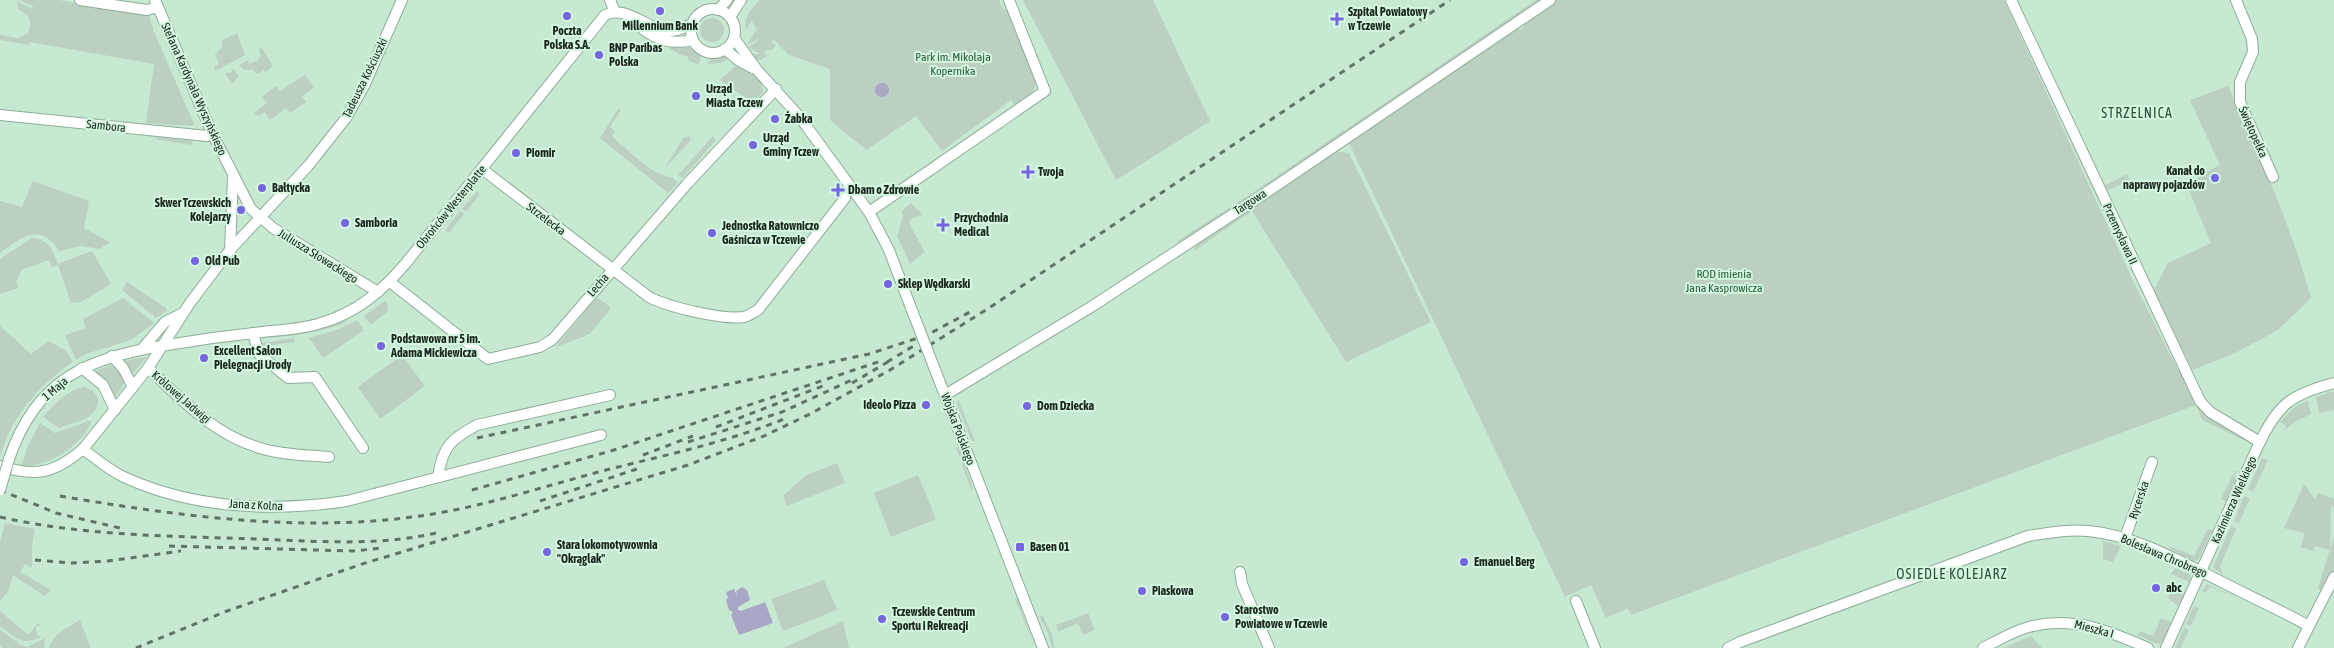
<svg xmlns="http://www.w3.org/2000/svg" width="2334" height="648" font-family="'Asap Condensed',sans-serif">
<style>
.green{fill:#bcd0c2}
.water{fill:#a8a8c6}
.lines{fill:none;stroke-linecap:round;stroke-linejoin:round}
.minor-casing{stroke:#8dad98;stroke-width:12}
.minor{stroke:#fff;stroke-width:10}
.rail{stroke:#5f7466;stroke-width:3;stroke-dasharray:6 6;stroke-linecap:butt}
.minor-bridge-casing{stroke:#8dad98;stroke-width:12;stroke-linecap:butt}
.minor-bridge{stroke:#fff;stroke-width:10}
.poi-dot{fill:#7565e0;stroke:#d4f7df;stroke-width:2}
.labels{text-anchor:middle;stroke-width:4;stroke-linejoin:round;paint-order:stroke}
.poi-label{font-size:12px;font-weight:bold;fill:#19251d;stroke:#d4f7df;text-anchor:start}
.park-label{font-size:12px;fill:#2a5c3e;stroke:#d4f7df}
.street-label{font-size:12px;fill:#19251d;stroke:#d4f7df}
.neighbourhood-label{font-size:14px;letter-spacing:1px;fill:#2e4c39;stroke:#d4f7df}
</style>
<rect width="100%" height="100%" fill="#c7e9d2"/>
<g class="green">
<path d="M19,0h40l90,15 5,17 40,92 -3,2 -45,-3 8,-59 -125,-22v3l-29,-5v-5l18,3 10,-5c5,-11 2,-19 -9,-23l-2,-9 15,8 1,-3z"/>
<path d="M760,0h239l3,8 5,2c7,16 33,61 28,77 -3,9 -12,15 -19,20l-5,-7 -69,51 -26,-35 -50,34 -36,-30v-51l-41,-14 -16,-16 -2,3 5,3 -4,5h-6l-2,4h5l-8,6 -7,-1 -5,-5h10l-10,-7 7,-5 2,-3 -11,6 8,-14h2l-5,-10 -6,9c-3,-14 5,-20 14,-30z"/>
<polygon points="1023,0 1153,0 1210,121 1116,180"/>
<polygon points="1536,0 1542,0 1347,131 1345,130"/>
<polygon points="1556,0 2004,0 2133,281 2178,370 2181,368 2197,403 2249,440 2248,442 2202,420 2196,405 1631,615 1628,608 1606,618 1591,585 1565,597 1349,143 1433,85 1435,86 1438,84 1438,82 1517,27 1520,30 1524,27 1523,21"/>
<circle cx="712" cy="30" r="12"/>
<polygon points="237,33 245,55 215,71 214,67 219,64 215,54 223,46 221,41"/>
<polygon points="668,45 686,45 701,55 699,65 689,61 687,56 680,55 667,47"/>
<polygon points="261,47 273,66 265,73 264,70 258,74 252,70 245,70 239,65 248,60 249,64 258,60 261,55 259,49"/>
<polygon points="722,56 729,58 721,63 707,64 712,57"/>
<polygon points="739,63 760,79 763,91 759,97 747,99 720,80"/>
<polygon points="233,68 239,76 232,84 225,73 232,72"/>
<polygon points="305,75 314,88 302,96 306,102 290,113 286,108 270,120 265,112 258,116 254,113 267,103 262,97 276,86 280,91"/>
<path d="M2228,86c31,69 63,139 83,212l-33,32 -41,22 -44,18 -40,-78 15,-29 43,-20 -25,-60 34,-18 -30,-65z"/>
<path d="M618,109l3,1 -11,17 5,4 -3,6c15,12 42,40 60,40l6,6 -10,10 -68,-55z"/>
<polygon points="1344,130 1346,132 1179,243 1177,241 1251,194"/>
<polygon points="689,136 691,140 664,169 684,137"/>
<polygon points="713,136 716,140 683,178 678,175"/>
<polygon points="157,137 193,141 193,142 191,145 155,139"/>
<polygon points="2074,143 2114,229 2112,229 2072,144"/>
<polygon points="1335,151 1349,153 1431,322 1346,362 1252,211 1194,251 1196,243"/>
<polygon points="2127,174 2130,180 2109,190 2102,187"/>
<path d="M33,181l56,20 -5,27 26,14 -10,7 -19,-3 -22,5c-19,-30 -37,-14 -59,2v-52l22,6z"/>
<polygon points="477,191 480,195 466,212 462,209"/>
<polygon points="911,203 922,215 912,218 909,223 925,252 910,264 897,236 903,216 902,211"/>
<polygon points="460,211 464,214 449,233 445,230"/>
<path d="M32,238c17,1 20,12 26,26l34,-13 19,33 -30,18 -10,1 -13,-38 -6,2 -3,-7 -28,10 -5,12 3,6 -19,6v-35z"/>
<polygon points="127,282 166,308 167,311 156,318 122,290"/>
<polygon points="597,297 611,308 590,334 556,347"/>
<polygon points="123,298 154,323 131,340 86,354 76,360 65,335 86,328 83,319"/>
<polygon points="385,301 387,301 388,311 371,325 364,316"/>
<path d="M349,320c-9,9 -77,21 -90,17l50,-5z"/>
<polygon points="357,320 364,330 323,358 309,338 339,329"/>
<path d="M0,326l31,28 18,-13 17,10 7,11c-34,23 -62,55 -73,95z"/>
<polygon points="294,338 295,342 262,346 262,343"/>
<polygon points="402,355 425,386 380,419 358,387"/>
<polygon points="147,357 133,373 124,361 145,357"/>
<path d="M111,365c19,8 15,19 4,32l-10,-17 -14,-7z"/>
<path d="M85,387l8,4 5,7c2,21 -23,24 -39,30l-16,-11c10,-11 26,-29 42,-30z"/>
<polygon points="2334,391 2334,410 2319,413 2316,397"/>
<polygon points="958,399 975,441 972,442 957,404"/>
<path d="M2308,401l3,13 -16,8 -11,8 2,-4 -6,-4c8,-9 16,-18 28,-21z"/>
<path d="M92,420c-6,22 -46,50 -70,45l5,-17 13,-25 15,10z"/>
<polygon points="958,446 973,489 971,490 956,447"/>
<polygon points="2262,458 2268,460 2253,492 2248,489"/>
<polygon points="837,463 845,483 787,506 783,496 805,476"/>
<polygon points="2235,471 2237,471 2234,477 2237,478 2226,502 2221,499"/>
<polygon points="918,475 936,519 891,537 874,493"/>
<polygon points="2304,484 2315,499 2318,493 2334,499 2334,509 2331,505 2330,550 2315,546 2313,551 2300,547 2305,533 2284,528"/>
<polygon points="2244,496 2250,498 2239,523 2234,521"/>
<polygon points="5,523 35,529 32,546 32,568 25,564 20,572 51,590 44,596 13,575 8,592 0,601 0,542"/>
<polygon points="2231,526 2236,529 2220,566 2223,575 2213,567"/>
<polygon points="2208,529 2213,530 2198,560 2194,561 2169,548 2169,546 2194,556"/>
<polygon points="2334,537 2334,571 2327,589 2321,591 2318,588"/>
<polygon points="2103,541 2121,546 2113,562 2103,559"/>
<polygon points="2175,568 2189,574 2191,578 2189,582 2171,574"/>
<polygon points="824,580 837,610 783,631 771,599"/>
<polygon points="2207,584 2242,600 2210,587 2206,593 2202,591"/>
<polygon points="2173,586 2185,592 2178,606 2168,598"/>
<polygon points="1017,598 1035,648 1015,599"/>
<polygon points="2194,606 2199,608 2191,626 2186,624"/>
<path d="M0,611l28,24 10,-12 4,3h-6l1,10h5c-20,11 -26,2 -42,-10z"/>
<polygon points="1088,613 1095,630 1083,635 1078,623 1058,632 1056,625"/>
<polygon points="1042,615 1052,634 1055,648 1052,648 1048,633 1039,616"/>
<polygon points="2161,618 2171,622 2162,643 2157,644 2138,635 2140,631 2153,636"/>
<path d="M80,620l11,28h-42c3,-13 20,-21 31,-28z"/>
<polygon points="843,621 849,648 783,648"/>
<polygon points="2184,628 2189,630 2181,648 2175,648"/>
<polygon points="0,630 21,645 27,647 45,638 44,648 2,648 0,644"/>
<polygon points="2031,636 2042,648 2003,648"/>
</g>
<g class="water">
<circle cx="882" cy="90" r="7"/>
<polygon points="742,587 747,590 750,600 738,607 738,610 741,611 765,602 773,623 739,635 731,615 733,612 729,610 726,600 728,598 726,592 734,589 737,596 736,591"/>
</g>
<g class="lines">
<g class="minor-casing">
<g id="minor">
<polyline points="80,0 147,10 158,7"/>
<polyline points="155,0 212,133 251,209 273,228 378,292"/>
<polyline points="610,0 615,12"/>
<polyline points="2011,0 2200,401 2210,412 2260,442"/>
<polyline points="2236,0 2252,39 2253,52 2240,82 2240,102 2273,177"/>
<circle cx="713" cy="31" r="22"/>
<polyline points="718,10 727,0"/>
<path d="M630,17c18,20 36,29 63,23"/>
<polyline points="730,17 741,0"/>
<polyline points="734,38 757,70 799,116 869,212 889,250 913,313"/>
<polyline points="725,49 738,60 753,68"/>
<polyline points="0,115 207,136 212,133"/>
<path d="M482,169l167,128c19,10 73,23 95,20 5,-1 10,-5 14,-7l87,-112"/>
<polyline points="869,212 1045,91 1009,0"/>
<polyline points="230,250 233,178"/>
<polyline points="390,282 488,359 540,347 553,339 687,184 776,89"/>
<polyline points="253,333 259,354 288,378 315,377 363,448"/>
<polyline points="142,349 165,322 183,313"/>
<polyline points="112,356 123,368 133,387"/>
<polyline points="82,368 103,385 115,410"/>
<path d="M148,368c33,31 66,67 112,80 21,7 47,7 69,9"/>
<polyline points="939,380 1043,648"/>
<polyline points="945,395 1091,307 1264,194 1550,0"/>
<path d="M83,449c13,10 26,21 41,28 69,32 150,35 223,24l254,-66"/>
<path d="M9,459c28,-82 80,-101 158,-114 29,-5 58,-9 87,-12 22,-3 46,-3 67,-10 36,-10 62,-33 85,-60l199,-248c22,-11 44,16 64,16 9,0 16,-4 23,-7"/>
<path d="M0,466c35,11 54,8 83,-17l65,-81 42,-65 40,-53 78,-84 38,-48 18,-32 38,-86"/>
<path d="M438,476c5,-30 13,-37 39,-51l133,-30"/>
<polyline points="2125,538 2152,462"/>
<polyline points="1240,572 1242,584 1269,648"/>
<polyline points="1576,601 1595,648"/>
<path d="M1728,648l12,-6 288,-106c20,-3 40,-7 60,-5 47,4 91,30 132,50 29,15 60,29 89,45"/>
<path d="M1983,648c14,-7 30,-17 46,-21 43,-12 80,4 119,21"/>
<path d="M2166,648l92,-202c19,-41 33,-52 76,-63"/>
<polyline points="2298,648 2334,577"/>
</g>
</g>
<use href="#minor" class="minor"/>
<g class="rail">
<polyline points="887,362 917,344"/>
<polyline points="852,383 893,359"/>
<polyline points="716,427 828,384"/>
<polyline points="477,438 869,354 927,335 970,312"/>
<polyline points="688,442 782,412 856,378"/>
<polyline points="643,455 693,436"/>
<polyline points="0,490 56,513 124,529"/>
<polyline points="472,490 614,450 881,361"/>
<path d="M60,496c118,20 240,37 360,20 63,-9 125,-30 186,-46 60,-15 121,-28 178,-51"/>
<polyline points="540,501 640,468"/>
<path d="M0,517c84,19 170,19 256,22 61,2 124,8 184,-7"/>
<polyline points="169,546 354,551 382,548"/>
<polyline points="35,560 72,563 108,561 181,551"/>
<polyline points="136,648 227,611 359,565 688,465 764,436 810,414 890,370 989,308 1450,0"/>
</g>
<g class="minor-bridge-casing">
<g id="minor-bridge">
<polyline points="913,313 939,380"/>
<polyline points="0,490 9,459"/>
</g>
</g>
<use href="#minor-bridge" class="minor-bridge"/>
</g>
<g class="poi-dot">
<circle cx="660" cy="11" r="5"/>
<circle cx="567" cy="16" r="5"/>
<path d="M1334.5 11.5h5v5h5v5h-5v5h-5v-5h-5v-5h5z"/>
<circle cx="599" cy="55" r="5"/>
<circle cx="696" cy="96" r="5"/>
<circle cx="775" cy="119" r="5"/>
<circle cx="753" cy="145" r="5"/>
<circle cx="516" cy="153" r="5"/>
<path d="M1025.5 164.5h5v5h5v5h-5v5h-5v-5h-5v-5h5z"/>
<circle cx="2215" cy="178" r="5"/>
<circle cx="262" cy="188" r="5"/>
<path d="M835.5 182.5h5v5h5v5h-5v5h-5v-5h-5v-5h5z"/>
<circle cx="241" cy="210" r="5"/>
<circle cx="345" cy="223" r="5"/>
<path d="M940.5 217.5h5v5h5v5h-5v5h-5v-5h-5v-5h5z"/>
<circle cx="712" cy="233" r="5"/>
<circle cx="195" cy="261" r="5"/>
<circle cx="888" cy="284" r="5"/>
<circle cx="381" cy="346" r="5"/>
<circle cx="204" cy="358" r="5"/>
<circle cx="926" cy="405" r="5"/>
<circle cx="1027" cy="406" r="5"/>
<rect x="1015" y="542" width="10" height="10" rx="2.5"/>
<circle cx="547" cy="552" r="5"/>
<circle cx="1464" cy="562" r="5"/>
<circle cx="2156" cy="588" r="5"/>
<circle cx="1142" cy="591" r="5"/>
<circle cx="1225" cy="617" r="5"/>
<circle cx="882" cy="619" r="5"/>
</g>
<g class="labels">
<g class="poi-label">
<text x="1348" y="16">Szpital Powiatowy<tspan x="1348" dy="14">w Tczewie</tspan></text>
<text x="660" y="30" text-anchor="middle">Millennium Bank</text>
<text x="567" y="35" text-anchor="middle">Poczta<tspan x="567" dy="14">Polska S.A.</tspan></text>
<text x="609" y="52">BNP Paribas<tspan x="609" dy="14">Polska</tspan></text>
<text x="706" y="93">Urząd<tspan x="706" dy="14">Miasta Tczew</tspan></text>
<text x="785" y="123">Żabka</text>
<text x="763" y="142">Urząd<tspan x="763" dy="14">Gminy Tczew</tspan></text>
<text x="526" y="157">Piomir</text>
<text x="2205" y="175" text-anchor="end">Kanał do<tspan x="2205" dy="14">naprawy pojazdów</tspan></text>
<text x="1038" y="176">Twoja</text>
<text x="272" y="192">Bałtycka</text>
<text x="848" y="194">Dbam o Zdrowie</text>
<text x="231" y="207" text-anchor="end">Skwer Tczewskich<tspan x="231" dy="14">Kolejarzy</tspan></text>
<text x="954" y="222">Przychodnia<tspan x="954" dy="14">Medical</tspan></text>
<text x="355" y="227">Samboria</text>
<text x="722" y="230">Jednostka Ratowniczo<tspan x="722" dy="14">Gaśnicza w Tczewie</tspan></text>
<text x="205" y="265">Old Pub</text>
<text x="898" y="288">Sklep Wędkarski</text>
<text x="391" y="343">Podstawowa nr 5 im.<tspan x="391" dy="14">Adama Mickiewicza</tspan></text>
<text x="214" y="355">Excellent Salon<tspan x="214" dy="14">Pielegnacji Urody</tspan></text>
<text x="916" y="409" text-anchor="end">Ideolo Pizza</text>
<text x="1037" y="410">Dom Dziecka</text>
<text x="557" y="549">Stara lokomotywownia<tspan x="557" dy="14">"Okrąglak"</tspan></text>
<text x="1030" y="551">Basen 01</text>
<text x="1474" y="566">Emanuel Berg</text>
<text x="2166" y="592">abc</text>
<text x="1152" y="595">Piaskowa</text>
<text x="1235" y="614">Starostwo<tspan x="1235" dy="14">Powiatowe w Tczewie</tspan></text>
<text x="892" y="616">Tczewskie Centrum<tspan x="892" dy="14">Sportu i Rekreacji</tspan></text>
</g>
<g class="park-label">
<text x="953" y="61">Park im. Mikołaja<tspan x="953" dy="14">Kopernika</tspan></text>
<text x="1724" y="278">ROD imienia<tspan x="1724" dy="14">Jana Kasprowicza</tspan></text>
</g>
<g class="street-label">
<text transform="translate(365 78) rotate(-64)" y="4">Tadeusza Kościuszki</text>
<text transform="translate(194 89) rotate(66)" y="4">Stefana Kardynała Wyszyńskiego</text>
<text transform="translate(106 126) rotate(6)" y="4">Sambora</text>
<text transform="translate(2253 132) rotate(66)" y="4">Świętopełka</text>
<text transform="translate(1250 202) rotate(-33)" y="4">Targowa</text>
<text transform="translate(451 207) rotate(-51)" y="4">Obrońców Westerplatte</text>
<text transform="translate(546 219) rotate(37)" y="4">Strzelecka</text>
<text transform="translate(2120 234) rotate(65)" y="4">Przemysława II</text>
<text transform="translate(318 256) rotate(32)" y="4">Juliusza Słowackiego</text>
<text transform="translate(598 285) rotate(-49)" y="4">Lecha</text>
<text transform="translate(55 389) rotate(-41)" y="4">1 Maja</text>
<text transform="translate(181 397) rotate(41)" y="4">Królowej Jadwigi</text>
<text transform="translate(958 429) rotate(69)" y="4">Wojska Polskiego</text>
<text transform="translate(2139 500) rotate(-71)" y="4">Rycerska</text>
<text transform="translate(2234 500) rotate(-66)" y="4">Kazimierza Wielkiego</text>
<text transform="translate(256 505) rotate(3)" y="4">Jana z Kolna</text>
<text transform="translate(2164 556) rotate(23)" y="4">Bolesława Chrobrego</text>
<text transform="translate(2094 629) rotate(15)" y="4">Mieszka I</text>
</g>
<g class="neighbourhood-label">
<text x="2137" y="118">STRZELNICA</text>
<text x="1952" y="579">OSIEDLE KOLEJARZ</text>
</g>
</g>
</svg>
